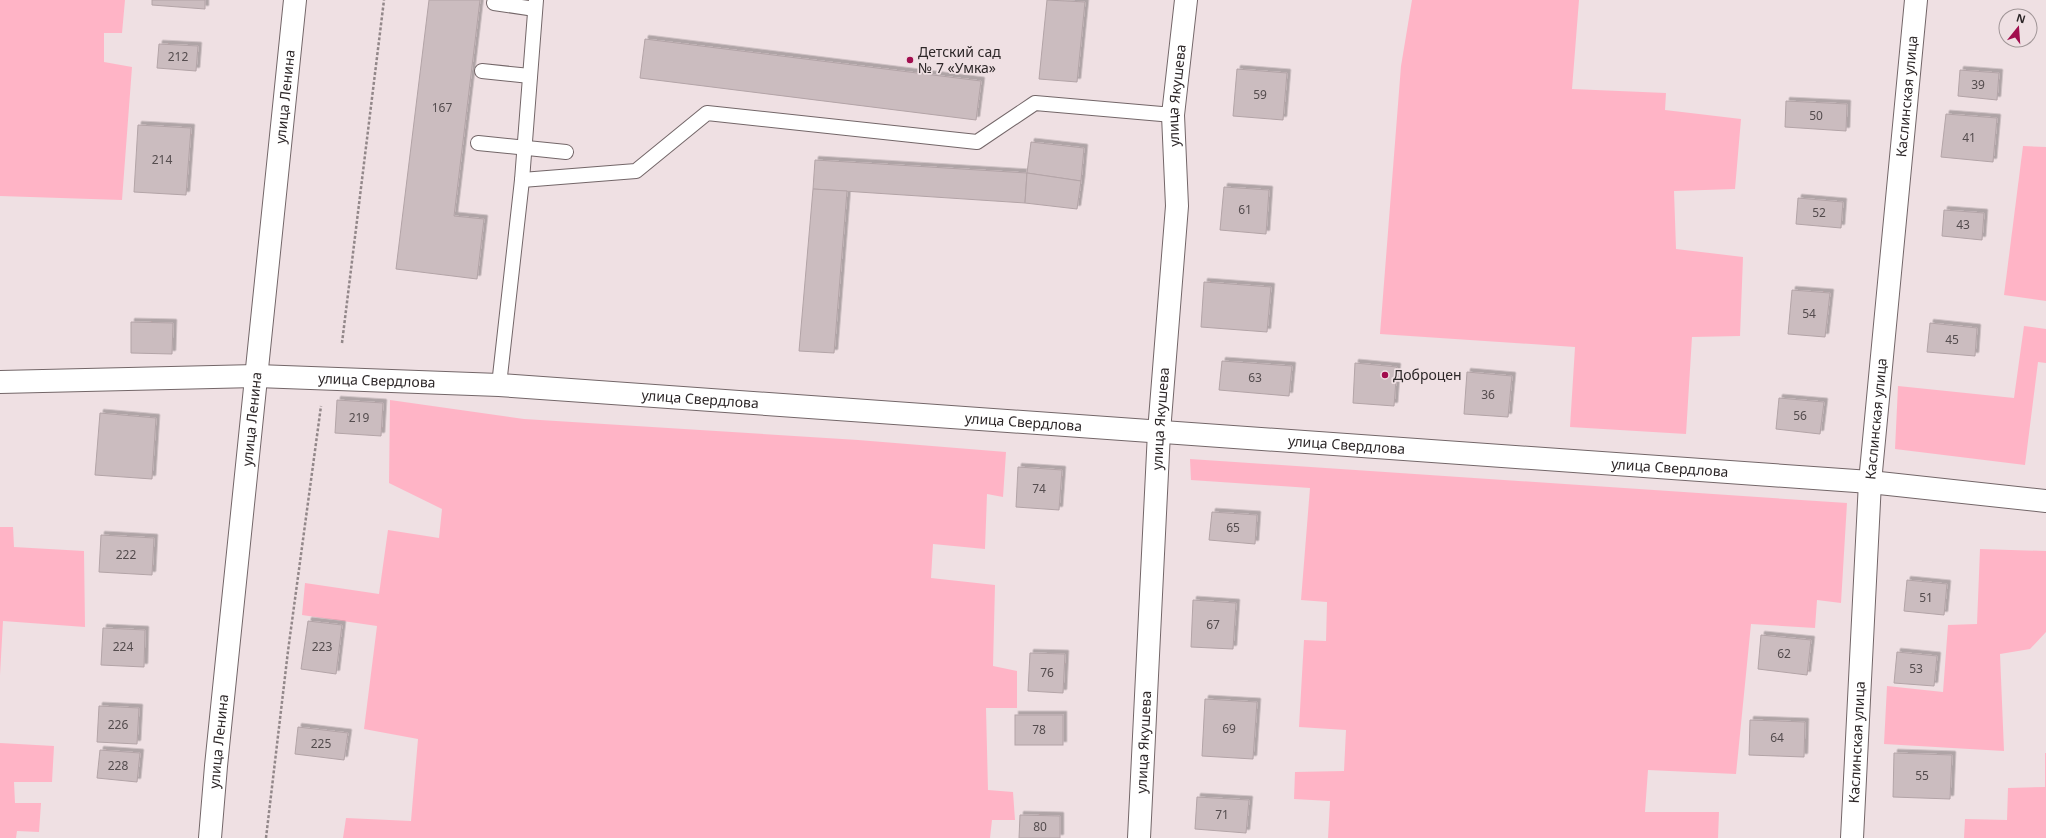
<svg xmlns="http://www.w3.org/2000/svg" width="2046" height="838" font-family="'Noto Sans',sans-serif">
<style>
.green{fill:#ffb4c6}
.building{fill:#cbbcbf;stroke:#b3a4a7;filter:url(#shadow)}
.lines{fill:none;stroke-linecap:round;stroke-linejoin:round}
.service-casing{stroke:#736668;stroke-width:16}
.minor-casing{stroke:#736668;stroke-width:24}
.tertiary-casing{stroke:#736668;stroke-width:24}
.path{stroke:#928789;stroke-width:2.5;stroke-dasharray:3 2;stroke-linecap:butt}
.service{stroke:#fff;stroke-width:14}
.minor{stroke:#fff;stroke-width:22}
.tertiary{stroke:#fff;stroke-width:22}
.poi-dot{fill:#a20d4e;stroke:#efe0e3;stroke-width:1.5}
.labels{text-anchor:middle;stroke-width:3.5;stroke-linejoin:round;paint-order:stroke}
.number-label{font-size:12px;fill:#544c4e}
.poi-label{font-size:14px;fill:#2d2728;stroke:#efe0e3;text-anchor:start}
.street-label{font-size:14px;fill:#2d2728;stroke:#efe0e3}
</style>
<defs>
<filter id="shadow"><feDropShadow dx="3.5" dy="-3.5" stdDeviation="0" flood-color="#0004"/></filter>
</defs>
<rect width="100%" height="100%" fill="#efe0e3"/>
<g class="green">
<polygon points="0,0 125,0 122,33 104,33 104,62 132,67 122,200 0,196"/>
<polygon points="1412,0 1579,0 1572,89 1666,93 1665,110 1741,119 1735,189 1674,191 1676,249 1743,257 1740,336 1692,337 1686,434 1570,427 1575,347 1380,334 1401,66"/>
<polygon points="2023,146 2046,147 2046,301 2004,295"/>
<polygon points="2024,326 2046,329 2046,363 2038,362 2025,465 1895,449 1898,386 2014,398"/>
<polygon points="390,400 524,419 858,440 1006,452 1003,497 987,494 985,549 933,544 931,578 995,585 993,666 1017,671 1017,708 986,708 988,790 1013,792 1015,820 992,820 990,838 343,838 346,818 411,821 418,739 364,729 377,626 302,615 305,583 379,594 388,530 439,538 442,509 389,483"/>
<polygon points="1190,459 1847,503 1841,603 1817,600 1815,628 1751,624 1736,774 1648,770 1645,812 1719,812 1718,838 1328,838 1330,801 1294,799 1295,772 1344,771 1346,730 1299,727 1304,640 1326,641 1327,602 1301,600 1310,488 1191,480"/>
<polygon points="0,527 13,527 14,547 84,551 85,627 3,621 0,675"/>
<polygon points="1980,549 2046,551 2046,632 2030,649 2000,654 2004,751 1884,744 1887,686 1943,692 1948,625 1977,624"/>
<polygon points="0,743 54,746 52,782 14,782 15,803 41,803 39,832 17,831 16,838 0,838"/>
<polygon points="2045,753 2046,753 2046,838 1964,838 1965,819 2007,820 2008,788 2045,787"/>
</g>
<g class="building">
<polygon points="152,0 205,0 205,9 152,5"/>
<polygon points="429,0 480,0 454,216 484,219 477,279 396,269"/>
<polygon points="1047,0 1085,2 1077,82 1039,79"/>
<polygon points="645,39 981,81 976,120 640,78"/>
<polygon points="159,44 198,46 196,71 157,68"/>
<polygon points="1237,69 1287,73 1283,120 1233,116"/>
<polygon points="1960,70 1999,73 1997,100 1958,96"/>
<polygon points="1786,101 1847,104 1846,131 1785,127"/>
<polygon points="1946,114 1997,118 1993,162 1941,157"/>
<polygon points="138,125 191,128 186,195 134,192"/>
<polygon points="1031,142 1084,148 1081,181 1027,173"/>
<polygon points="815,160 1027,173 1025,203 813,189"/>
<polygon points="1027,173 1081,181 1077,209 1025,203"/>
<polygon points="1224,187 1269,190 1266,234 1220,230"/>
<polygon points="813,189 847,191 834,353 799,351"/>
<polygon points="1798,198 1843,202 1841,228 1796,224"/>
<polygon points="1944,210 1984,213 1982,240 1942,236"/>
<polygon points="1204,282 1271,287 1267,332 1201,327"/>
<polygon points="1792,290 1830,293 1825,337 1788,334"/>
<polygon points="131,322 173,323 172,354 131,353"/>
<polygon points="1930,323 1977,328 1975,356 1927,352"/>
<polygon points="1222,361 1292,366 1289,396 1219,390"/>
<polygon points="1355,363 1397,367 1394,406 1353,403"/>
<polygon points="1467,372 1512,376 1508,417 1464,414"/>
<polygon points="1779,398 1824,402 1820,434 1776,429"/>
<polygon points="337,400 383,403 381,436 335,433"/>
<polygon points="100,413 156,418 152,479 95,475"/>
<polygon points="1018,467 1062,470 1059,510 1016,507"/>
<polygon points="1212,512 1257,515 1255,544 1209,540"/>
<polygon points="101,535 154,538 152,575 99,572"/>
<polygon points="1907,580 1947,584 1944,615 1904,611"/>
<polygon points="1193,600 1236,603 1233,649 1191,647"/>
<polygon points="308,621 342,625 336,674 301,669"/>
<polygon points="103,628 145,630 144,667 101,665"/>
<polygon points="1761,635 1811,640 1807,675 1758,669"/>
<polygon points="1897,652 1937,656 1934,686 1894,683"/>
<polygon points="1030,653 1065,654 1063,693 1028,691"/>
<polygon points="1205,699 1257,702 1253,759 1202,756"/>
<polygon points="99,706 139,708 137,744 97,742"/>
<rect x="1015" y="715" width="48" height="30"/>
<polygon points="1750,720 1805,722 1804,757 1749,755"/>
<polygon points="298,727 348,733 344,760 295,754"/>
<polygon points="100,750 140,753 137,782 97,778"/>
<polygon points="1894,753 1952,755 1950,799 1893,797"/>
<polygon points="1197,797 1249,800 1246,833 1195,829"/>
<polygon points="1020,815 1060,816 1060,838 1019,838"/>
</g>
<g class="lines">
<g class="service-casing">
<g id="service">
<polyline points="494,3 535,9"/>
<polyline points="482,71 530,76"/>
<polyline points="478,143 566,152"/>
<polyline points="522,180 636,171 707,113 977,142 1035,103 1173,115"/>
<polyline points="499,385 522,180 536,0"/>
</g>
</g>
<g class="minor-casing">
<g id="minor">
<path id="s1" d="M1139,838l20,-406 18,-226 -4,-91 13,-115"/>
<path id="s2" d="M1852,838l18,-356 46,-482"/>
</g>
</g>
<g class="tertiary-casing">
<g id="tertiary">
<path id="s3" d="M0,382l257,-6 242,9 1371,97 176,19"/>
<path id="s4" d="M210,838l6,-72 79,-766"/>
</g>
</g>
<g class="path">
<polyline points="342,343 384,0"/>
<polyline points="266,838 288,651 321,406"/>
</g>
<use href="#service" class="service"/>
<use href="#minor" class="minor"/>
<use href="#tertiary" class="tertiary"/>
</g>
<g class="poi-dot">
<circle cx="910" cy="60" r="4"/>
<circle cx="1385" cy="375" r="4"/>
</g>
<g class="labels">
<g class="number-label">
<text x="178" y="61">212</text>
<text x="1978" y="89">39</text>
<text x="1260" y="99">59</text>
<text x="442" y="112">167</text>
<text x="1816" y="120">50</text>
<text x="1969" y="142">41</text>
<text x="162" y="164">214</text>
<text x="1245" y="214">61</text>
<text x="1819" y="217">52</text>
<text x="1963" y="229">43</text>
<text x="1809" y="318">54</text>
<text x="1952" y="344">45</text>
<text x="1255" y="382">63</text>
<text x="1488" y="399">36</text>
<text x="1800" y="420">56</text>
<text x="359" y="422">219</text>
<text x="1039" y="493">74</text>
<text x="1233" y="532">65</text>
<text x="126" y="559">222</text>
<text x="1926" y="602">51</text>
<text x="1213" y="629">67</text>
<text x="123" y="651">224</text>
<text x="322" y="651">223</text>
<text x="1784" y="658">62</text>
<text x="1916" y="673">53</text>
<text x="1047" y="677">76</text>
<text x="118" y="729">226</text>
<text x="1229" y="733">69</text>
<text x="1039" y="734">78</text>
<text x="1777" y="742">64</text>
<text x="321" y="748">225</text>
<text x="118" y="770">228</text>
<text x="1922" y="780">55</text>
<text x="1222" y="819">71</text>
<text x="1040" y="831">80</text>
</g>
<g class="poi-label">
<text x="918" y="57">Детский сад<tspan x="918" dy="16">№ 7 «Умка»</tspan></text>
<text x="1393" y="380">Доброцен</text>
</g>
<g class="street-label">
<text dy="5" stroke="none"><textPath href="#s1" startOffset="744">улица Якушева</textPath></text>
<text dy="5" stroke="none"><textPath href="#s2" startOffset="744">Каслинская улица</textPath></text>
<text dy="5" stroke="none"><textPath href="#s4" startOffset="745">улица Ленина</textPath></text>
<text dy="5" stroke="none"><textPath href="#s3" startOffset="377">улица Свердлова</textPath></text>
<text dy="5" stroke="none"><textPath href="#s3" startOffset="701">улица Свердлова</textPath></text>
<text dy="5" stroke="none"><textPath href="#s2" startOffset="420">Каслинская улица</textPath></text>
<text dy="5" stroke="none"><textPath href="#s4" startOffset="421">улица Ленина</textPath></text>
<text dy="5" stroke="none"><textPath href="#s1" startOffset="420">улица Якушева</textPath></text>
<text dy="5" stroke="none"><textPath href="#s3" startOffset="1025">улица Свердлова</textPath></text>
<text dy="5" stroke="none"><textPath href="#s3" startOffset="1349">улица Свердлова</textPath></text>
<text dy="5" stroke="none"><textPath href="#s3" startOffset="1673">улица Свердлова</textPath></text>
<text dy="5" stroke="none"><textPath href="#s4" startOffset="97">улица Ленина</textPath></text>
<text dy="5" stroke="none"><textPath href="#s1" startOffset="96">улица Якушева</textPath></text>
<text dy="5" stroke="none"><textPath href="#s2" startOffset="96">Каслинская улица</textPath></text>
</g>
</g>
<g transform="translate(2018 28) rotate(17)"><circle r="19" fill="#efe0e3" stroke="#a19698"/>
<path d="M0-3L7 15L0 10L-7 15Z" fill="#a20d4e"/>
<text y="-6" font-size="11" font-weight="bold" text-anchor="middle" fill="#2d2728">N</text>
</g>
</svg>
